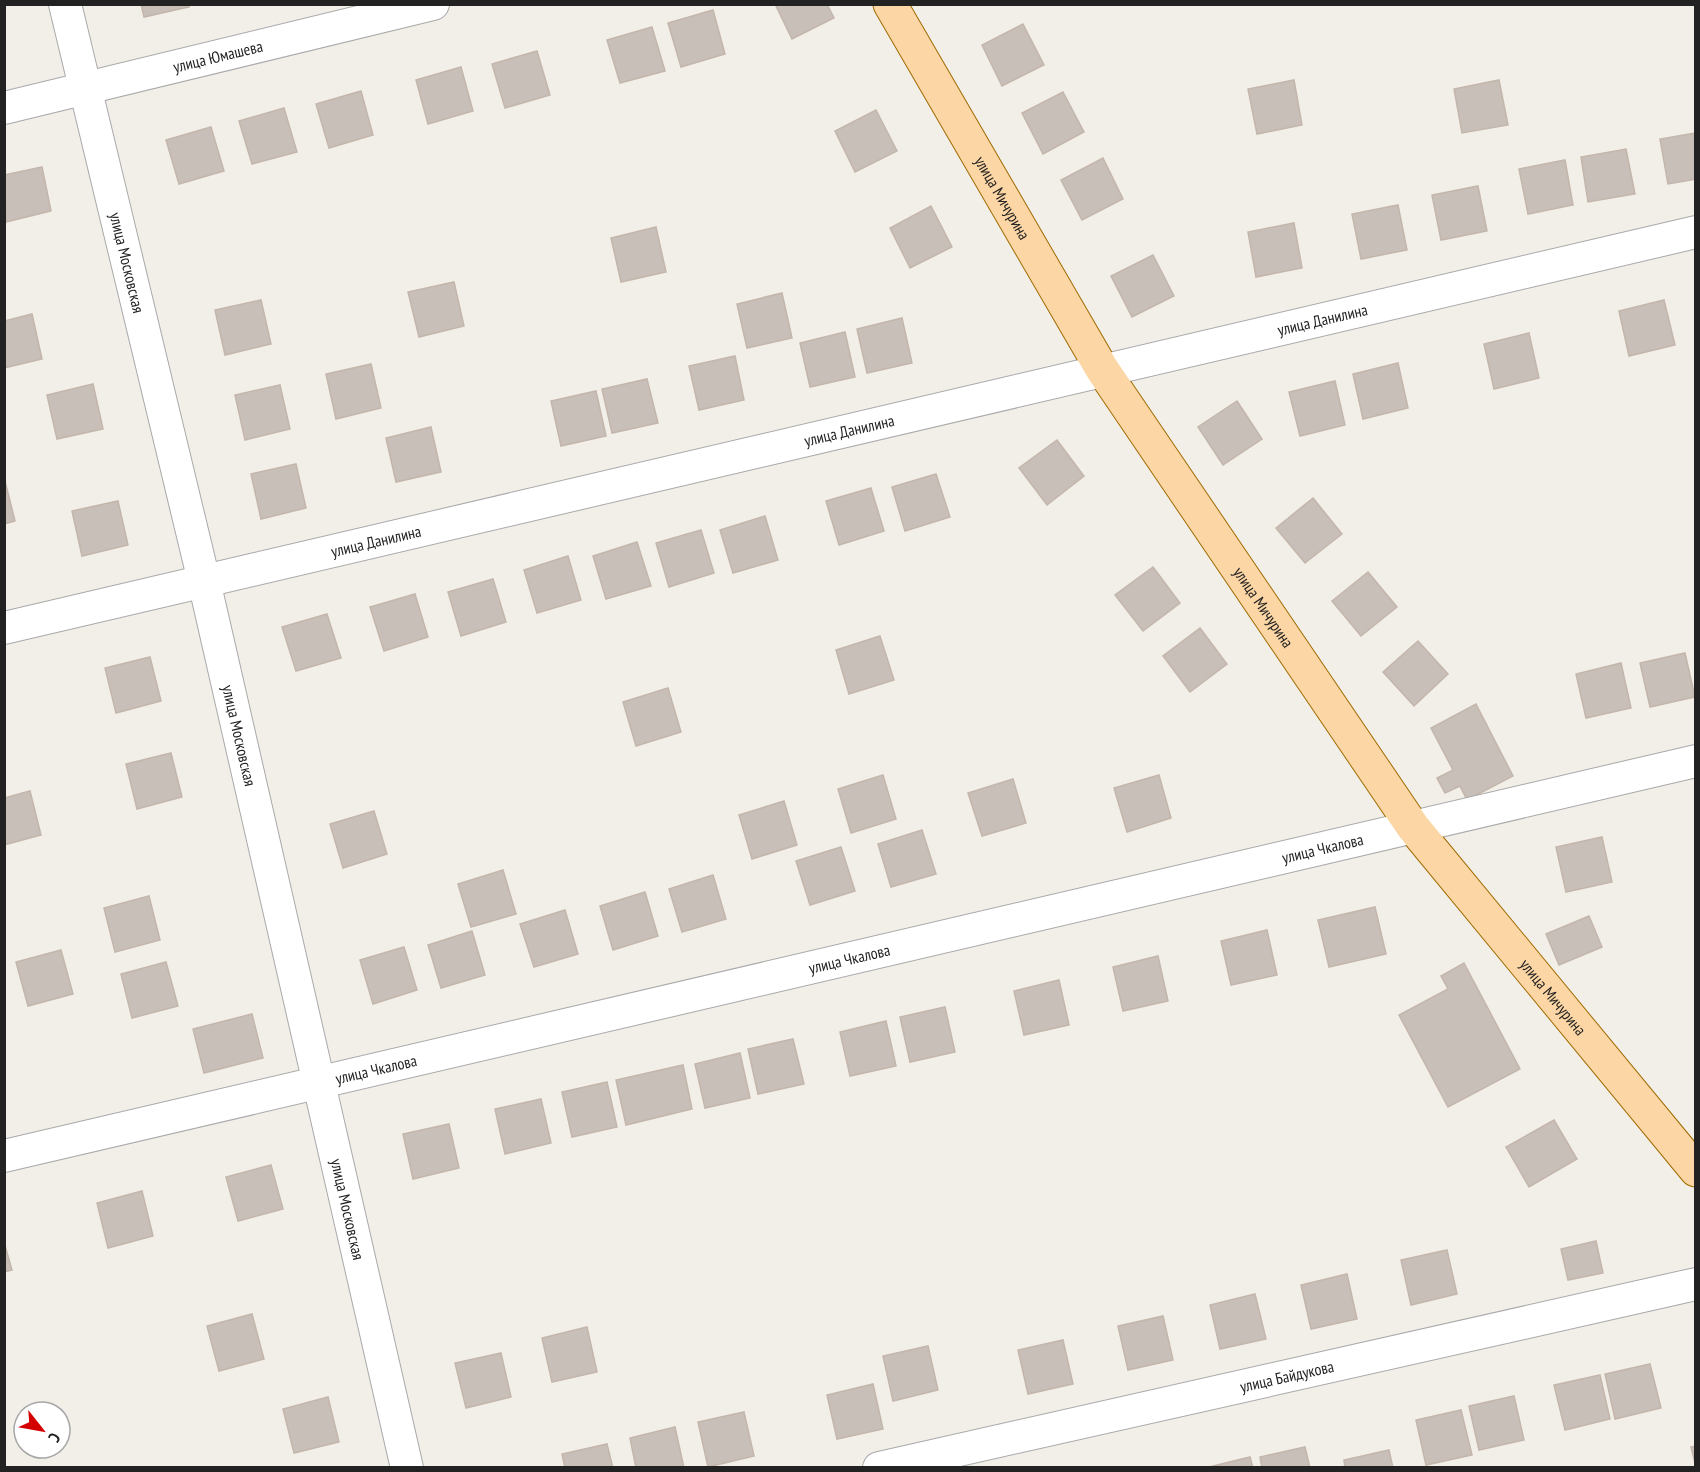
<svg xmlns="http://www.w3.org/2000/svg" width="1700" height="1472" font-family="'PT Sans Narrow',sans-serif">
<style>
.building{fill:#c7bfb8;stroke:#c4b6ab;stroke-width:1.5}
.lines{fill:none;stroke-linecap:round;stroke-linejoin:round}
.minor-casing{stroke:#a9a9a9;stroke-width:34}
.major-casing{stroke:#a06b00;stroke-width:35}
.minor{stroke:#fff;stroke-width:32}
.major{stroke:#fcd6a4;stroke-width:33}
.labels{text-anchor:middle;stroke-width:4.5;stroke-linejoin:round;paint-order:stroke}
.street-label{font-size:16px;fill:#222;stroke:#fff}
</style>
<rect width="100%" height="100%" fill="#f2efe9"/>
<g class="building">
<polygon points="141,4 189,4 189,7 144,17"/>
<polygon points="775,4 827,4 834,18 792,39"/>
<polygon points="713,10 725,54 681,67 668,23"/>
<polygon points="1023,24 1044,65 1002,86 982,45"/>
<polygon points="652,27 665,71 620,83 607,40"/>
<polygon points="537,51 550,95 505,108 492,64"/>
<polygon points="461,67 473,111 428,124 416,80"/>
<polygon points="1294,80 1302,125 1257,134 1248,89"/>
<polygon points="1499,80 1508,125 1462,133 1454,89"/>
<polygon points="361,91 373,135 329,148 316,104"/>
<polygon points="1063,92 1084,132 1043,154 1022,113"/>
<polygon points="284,108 297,152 252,164 239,121"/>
<polygon points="876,110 897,151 855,172 835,131"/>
<polygon points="211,127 224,171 179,184 166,140"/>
<polygon points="1696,133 1696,179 1668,184 1660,139"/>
<polygon points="1626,149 1635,194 1588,202 1581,157"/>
<polygon points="1103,158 1123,199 1082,220 1061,180"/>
<polygon points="1565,160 1573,205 1528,214 1519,169"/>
<polygon points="42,167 51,211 6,222 4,175"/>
<polygon points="1478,186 1487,231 1441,240 1432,195"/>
<polygon points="1398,205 1407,250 1361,259 1352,214"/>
<polygon points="931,206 952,247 910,268 890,228"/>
<polygon points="1294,223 1302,268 1256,277 1248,232"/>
<polygon points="656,227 666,272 621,282 611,238"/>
<polygon points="1153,255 1174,296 1132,317 1111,276"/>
<polygon points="454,282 464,326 419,337 408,292"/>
<polygon points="782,293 792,338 747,348 737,304"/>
<polygon points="261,300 271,344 225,355 215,310"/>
<polygon points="1664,300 1675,345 1629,356 1619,311"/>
<polygon points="32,314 42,359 4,368 4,321"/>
<polygon points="902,318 912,363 867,373 857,329"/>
<polygon points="845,332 855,377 810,387 800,343"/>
<polygon points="1529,333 1539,378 1494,389 1484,344"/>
<polygon points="735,356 744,400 699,410 689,366"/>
<polygon points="1398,363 1408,408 1363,419 1353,374"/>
<polygon points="371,364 381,408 336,419 326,374"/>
<polygon points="647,379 658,423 612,433 602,389"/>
<polygon points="1335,381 1345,425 1300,436 1289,392"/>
<polygon points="93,384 103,429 57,439 47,395"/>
<polygon points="280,385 290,429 245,440 235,395"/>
<polygon points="596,391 606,436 561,446 551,401"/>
<polygon points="1237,401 1262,439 1223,465 1198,427"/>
<polygon points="431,427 441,472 396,482 386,438"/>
<polygon points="1057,440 1084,476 1047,505 1019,468"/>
<polygon points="296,464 306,508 261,519 251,474"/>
<polygon points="936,474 950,517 905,531 892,487"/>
<polygon points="4,477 15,521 4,524"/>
<polygon points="871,488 884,531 839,545 826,501"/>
<polygon points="1313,498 1342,534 1305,563 1276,528"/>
<polygon points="118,501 128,545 82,556 72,511"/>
<polygon points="765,516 778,560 733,573 720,530"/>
<polygon points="701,530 714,573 669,587 656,543"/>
<polygon points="637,542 651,586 606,599 593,556"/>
<polygon points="568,556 581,600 537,613 524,570"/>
<polygon points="1153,567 1180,603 1143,631 1115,595"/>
<polygon points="1368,572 1397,607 1361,636 1332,601"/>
<polygon points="493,579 506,622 461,636 448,592"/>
<polygon points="415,594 428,637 384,651 370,607"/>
<polygon points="327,614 341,658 296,671 282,627"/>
<polygon points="1200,628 1227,664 1190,692 1163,656"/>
<polygon points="880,636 894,680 849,694 836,650"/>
<polygon points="1418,641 1448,674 1414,706 1383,672"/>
<polygon points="1685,653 1695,697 1650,707 1640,663"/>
<polygon points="150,657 161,701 116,713 105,668"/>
<polygon points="1621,663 1631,708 1586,718 1576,674"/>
<polygon points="668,688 681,732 636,746 623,702"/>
<polygon points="1476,704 1513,776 1467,800 1460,786 1445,793 1437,778 1453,770 1431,728"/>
<polygon points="171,753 182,797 137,809 126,764"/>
<polygon points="883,775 896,819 851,833 838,789"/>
<polygon points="1159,775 1171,818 1127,832 1114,788"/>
<polygon points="1013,779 1026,823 982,836 968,793"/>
<polygon points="30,791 41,835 4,845 4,798"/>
<polygon points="784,801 797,845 752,859 739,815"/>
<polygon points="374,811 387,854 343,868 330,824"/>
<polygon points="922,830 936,874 891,887 878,844"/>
<polygon points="1602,837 1612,882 1566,892 1556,847"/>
<polygon points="841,847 855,891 810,905 796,861"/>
<polygon points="503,870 516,914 471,927 458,884"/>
<polygon points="713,875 726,919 682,932 669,889"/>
<polygon points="645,892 658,936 613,950 600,906"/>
<polygon points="149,896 160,940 115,952 104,908"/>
<polygon points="1375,907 1386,954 1329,967 1318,920"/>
<polygon points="565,910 578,954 534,967 520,924"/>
<polygon points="1589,916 1602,947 1559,965 1546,934"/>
<polygon points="1267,930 1277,975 1231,985 1221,941"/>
<polygon points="472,931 485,975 441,988 428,945"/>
<polygon points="404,947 417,990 373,1004 360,960"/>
<polygon points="61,950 73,994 28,1006 16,962"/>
<polygon points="1158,956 1168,1001 1123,1011 1113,967"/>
<polygon points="166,962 178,1006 132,1018 121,974"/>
<polygon points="1464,963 1520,1069 1448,1107 1399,1015 1448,989 1441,976"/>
<polygon points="1059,980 1069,1025 1024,1035 1014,991"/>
<polygon points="945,1007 955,1052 910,1062 900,1017"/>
<polygon points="252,1014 263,1058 204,1073 193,1029"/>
<polygon points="886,1021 896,1066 850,1076 840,1032"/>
<polygon points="793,1039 804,1084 758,1094 748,1049"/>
<polygon points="740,1053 750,1098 705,1108 695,1064"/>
<polygon points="683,1065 692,1109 626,1125 616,1080"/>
<polygon points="607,1082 617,1127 572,1137 562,1092"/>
<polygon points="541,1099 551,1143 505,1154 495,1109"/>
<polygon points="1554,1120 1577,1159 1529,1187 1506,1147"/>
<polygon points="449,1124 459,1168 413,1179 403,1134"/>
<polygon points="271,1165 283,1209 238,1221 226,1177"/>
<polygon points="142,1191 153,1236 108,1248 97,1203"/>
<polygon points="1596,1241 1603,1273 1568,1280 1561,1249"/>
<polygon points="4,1242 12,1270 4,1272"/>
<polygon points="1447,1250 1457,1294 1411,1305 1401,1260"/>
<polygon points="1347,1274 1357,1319 1311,1329 1301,1285"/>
<polygon points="1255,1294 1266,1339 1220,1349 1210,1305"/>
<polygon points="252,1314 264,1359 219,1371 207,1326"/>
<polygon points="1163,1316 1173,1360 1128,1370 1118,1326"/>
<polygon points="587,1327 597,1372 552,1382 542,1338"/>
<polygon points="1063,1340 1073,1384 1028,1394 1018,1350"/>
<polygon points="928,1346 938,1390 893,1401 883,1356"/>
<polygon points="501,1353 511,1397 466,1408 455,1363"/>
<polygon points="1650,1364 1661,1408 1615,1419 1605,1374"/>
<polygon points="1600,1375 1610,1419 1565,1430 1554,1385"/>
<polygon points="873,1384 883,1429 837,1439 827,1395"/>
<polygon points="1514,1396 1524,1440 1479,1450 1469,1406"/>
<polygon points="328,1397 339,1442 294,1453 283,1409"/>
<polygon points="1461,1410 1472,1455 1426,1465 1416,1420"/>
<polygon points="744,1412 754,1456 708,1467 698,1422"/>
<polygon points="675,1427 684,1468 636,1468 630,1438"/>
<polygon points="607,1444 613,1468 565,1468 562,1454"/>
<polygon points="1696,1446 1696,1467 1691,1447"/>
<polygon points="1305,1447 1310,1468 1262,1468 1260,1457"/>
<polygon points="1389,1450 1393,1468 1345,1468 1344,1460"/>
<polygon points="1250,1457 1253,1468 1205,1468"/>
</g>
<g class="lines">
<g class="minor-casing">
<g id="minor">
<path id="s1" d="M65,4l139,577 203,887"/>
<path id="s2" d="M4,108l429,-104"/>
<path id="s3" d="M4,628l1692,-396"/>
<path id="s4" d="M4,1156l1692,-395"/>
<path id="s5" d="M879,1468l817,-184"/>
</g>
</g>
<g class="major-casing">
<g id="major">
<path id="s6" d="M890,4l212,365 311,458 283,343"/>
</g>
</g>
<use href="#minor" class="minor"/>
<use href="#major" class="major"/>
</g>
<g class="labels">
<g class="street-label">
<text dy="6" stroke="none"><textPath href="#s2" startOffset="220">улица Юмашева</textPath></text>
<text dy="6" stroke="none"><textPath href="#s6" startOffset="224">улица Мичурина</textPath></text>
<text dy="6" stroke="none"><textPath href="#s1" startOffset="266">улица Московская</textPath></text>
<text dy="6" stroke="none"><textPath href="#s3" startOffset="1354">улица Данилина</textPath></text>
<text dy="6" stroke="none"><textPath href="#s3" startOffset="868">улица Данилина</textPath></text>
<text dy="6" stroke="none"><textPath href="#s3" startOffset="382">улица Данилина</textPath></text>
<text dy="6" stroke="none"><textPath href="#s6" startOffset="710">улица Мичурина</textPath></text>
<text dy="6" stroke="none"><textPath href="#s1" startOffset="752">улица Московская</textPath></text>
<text dy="6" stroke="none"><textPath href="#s4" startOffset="1354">улица Чкалова</textPath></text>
<text dy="6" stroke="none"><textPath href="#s4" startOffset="868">улица Чкалова</textPath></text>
<text dy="6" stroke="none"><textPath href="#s6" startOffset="1196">улица Мичурина</textPath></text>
<text dy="6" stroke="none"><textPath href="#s4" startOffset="382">улица Чкалова</textPath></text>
<text dy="6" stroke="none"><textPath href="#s1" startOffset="1238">улица Московская</textPath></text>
<text dy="6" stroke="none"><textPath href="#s5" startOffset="418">улица Байдукова</textPath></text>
</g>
</g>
<rect width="1700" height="1472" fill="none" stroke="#222222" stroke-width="12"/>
<g transform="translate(42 1430) rotate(121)"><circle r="28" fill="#ffffff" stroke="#a7a7a7" stroke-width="1.5"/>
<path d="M0-4.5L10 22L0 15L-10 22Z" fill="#d40000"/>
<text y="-9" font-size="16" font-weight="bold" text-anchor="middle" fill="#222222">С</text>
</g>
</svg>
